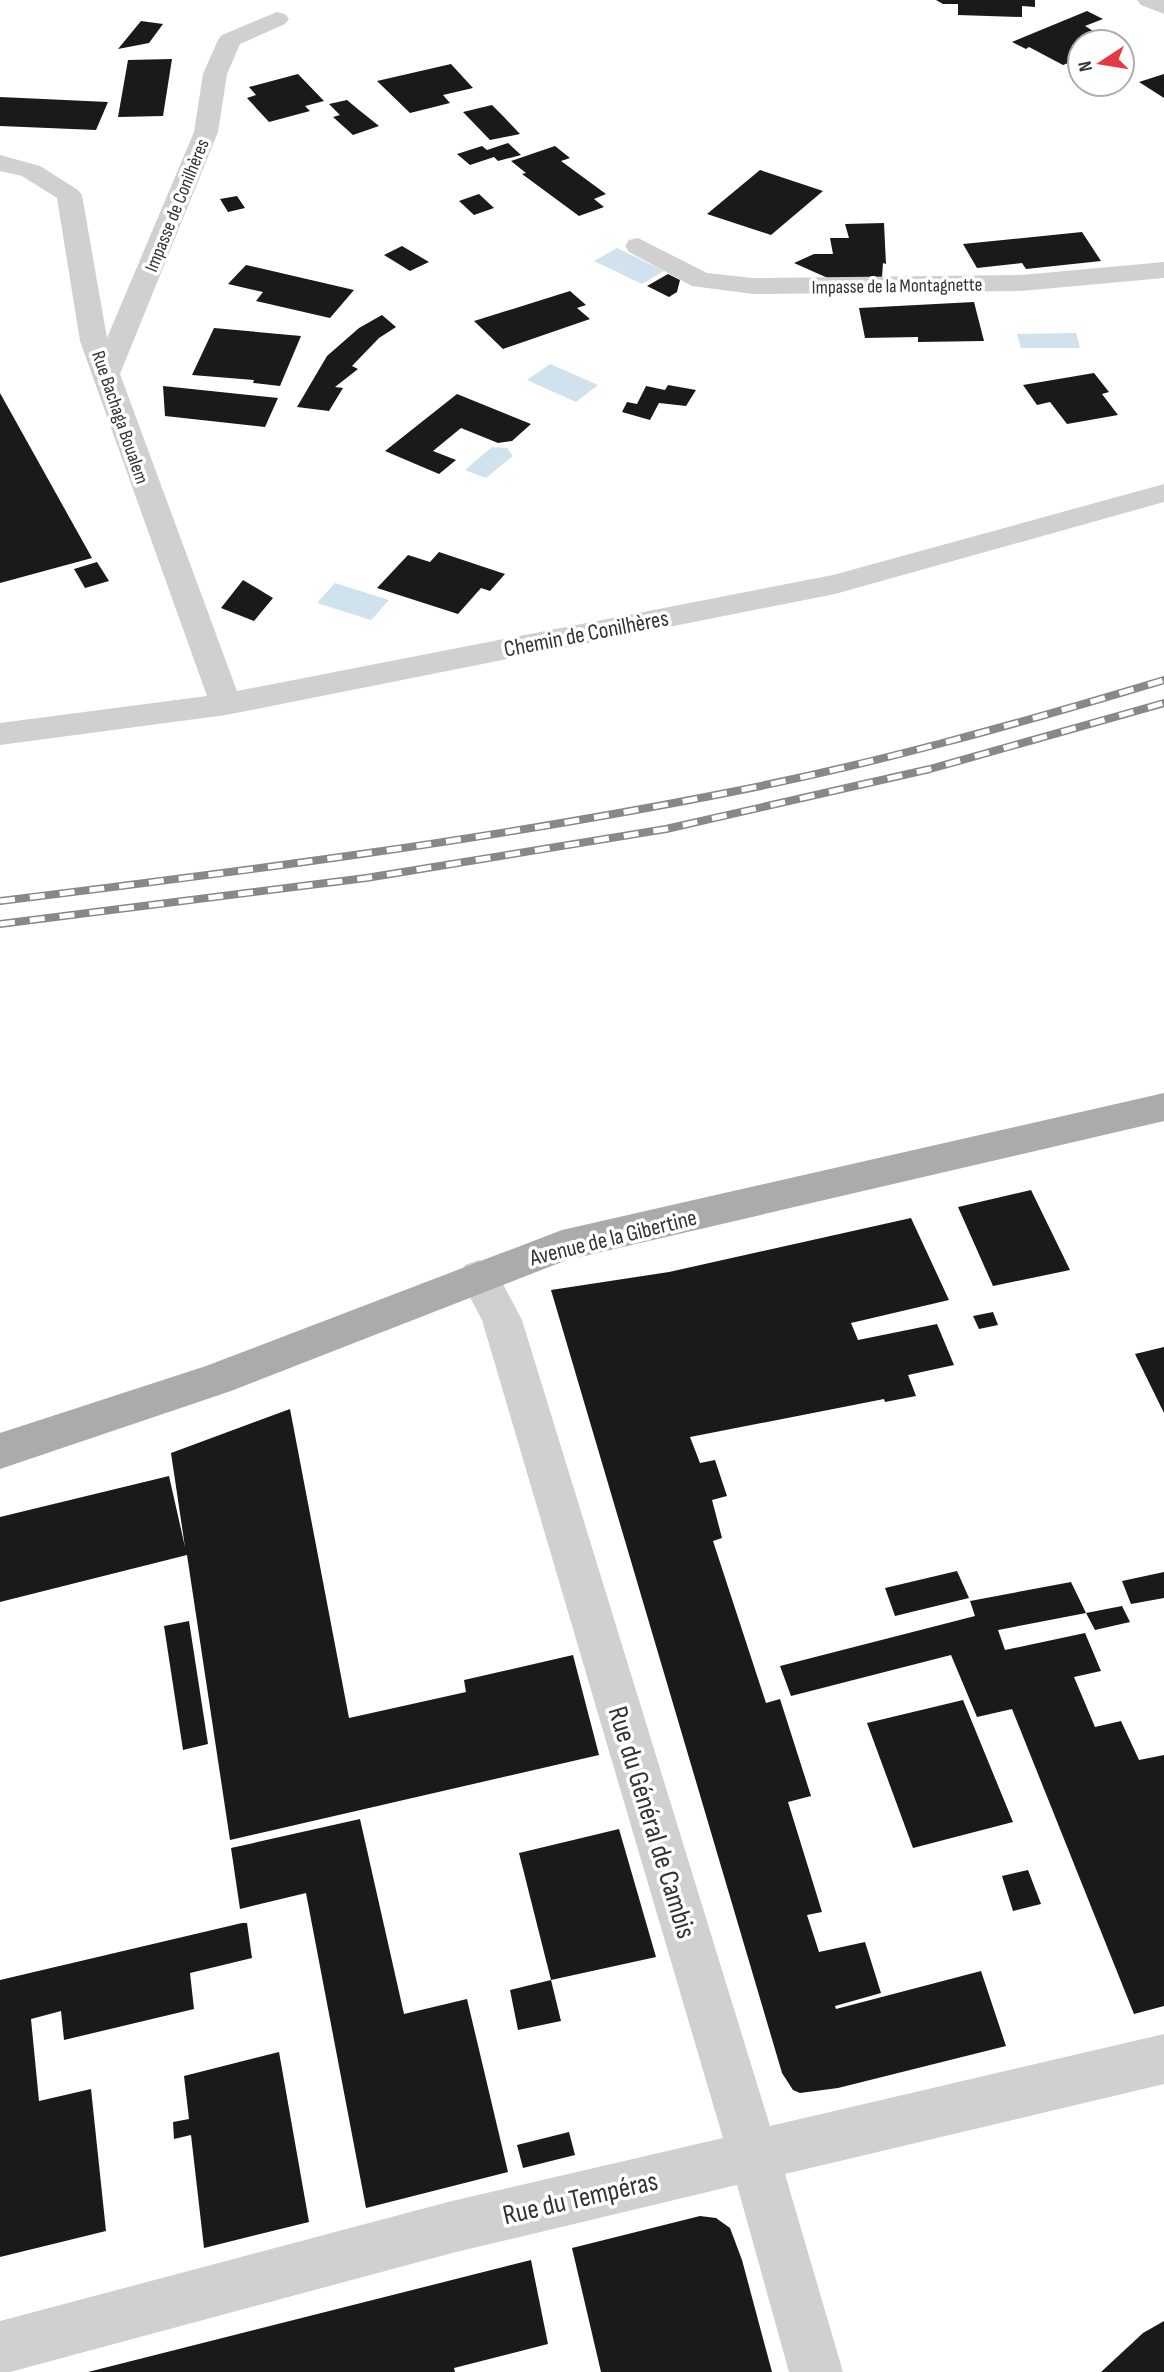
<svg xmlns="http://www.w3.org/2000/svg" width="1164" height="2372" font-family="'Sofia Sans Condensed',sans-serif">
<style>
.water{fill:#cfe2ee}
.building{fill:#1a1a1a}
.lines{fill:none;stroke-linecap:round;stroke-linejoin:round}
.minor{fill:#d0d0d0;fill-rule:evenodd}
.major{fill:#ababab;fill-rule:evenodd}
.rail-casing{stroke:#888;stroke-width:8}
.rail{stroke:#fff;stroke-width:5;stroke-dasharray:15;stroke-linecap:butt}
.labels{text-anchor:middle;stroke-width:7;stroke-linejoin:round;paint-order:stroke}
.far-street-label{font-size:19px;fill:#333;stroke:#fff}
.street-label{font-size:23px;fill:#333;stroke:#fff}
.near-street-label{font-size:28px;fill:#333;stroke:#fff}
</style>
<rect width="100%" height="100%" fill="#fff"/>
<g class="water">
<polygon points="617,248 664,271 642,284 594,261"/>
<polygon points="1076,333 1080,348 1021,348 1017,334"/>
<polygon points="550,364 598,385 576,402 527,380"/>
<polygon points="492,447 507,448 513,456 486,478 465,470"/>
<polygon points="335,583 389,600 371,620 317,603"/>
</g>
<g class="building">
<polygon points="936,0 1035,0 1035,7 1022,6 1022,17 958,15 958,4 943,4"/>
<polygon points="1087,11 1103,19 1085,26 1111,42 1080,42 1080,62 1076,60 1063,65 1029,47 1026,49 1012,42"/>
<polygon points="141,21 163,24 149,43 118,49"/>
<polygon points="172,59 163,116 118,117 128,60"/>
<polygon points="451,64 473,88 443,95 450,103 410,113 377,81"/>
<polygon points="298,74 324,101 305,106 310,111 269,122 247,98 256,95 249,87"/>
<polygon points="1164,74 1164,98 1139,82"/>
<polygon points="0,97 108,102 96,130 0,126"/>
<polygon points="347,100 359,110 379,126 353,135 333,117 340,115 329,104"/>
<polygon points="492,105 503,116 520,134 490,140 463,112"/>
<polygon points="508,143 521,155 498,161 494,157 470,165 457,154 482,146 487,150"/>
<polygon points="555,146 570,158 561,161 606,194 594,199 604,207 579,216 522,174 526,173 511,161"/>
<polygon points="760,170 823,191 771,235 707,214"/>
<polygon points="479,194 494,208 474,215 459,201"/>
<polygon points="237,196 245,208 228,212 220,199"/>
<polygon points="884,223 886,264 883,263 882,277 830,279 794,263 814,254 833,254 830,238 849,238 845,224"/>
<polygon points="1082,232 1101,261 1026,269 1022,263 977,268 963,244"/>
<polygon points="402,246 429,262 410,271 384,255"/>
<polygon points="246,265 354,290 330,318 256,301 263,292 228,284"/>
<polygon points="668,274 680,280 677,292 669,297 647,286"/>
<polygon points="570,291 586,305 577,308 590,319 503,349 474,321"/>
<polygon points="974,302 984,341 918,342 918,337 865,338 859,308"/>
<polygon points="382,315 396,327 379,338 352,366 358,369 335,387 343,388 329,411 297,407 327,356 359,328"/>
<polygon points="214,328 301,336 280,386 253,383 254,380 192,375"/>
<polygon points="1094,373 1109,392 1102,394 1118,415 1067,424 1050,402 1037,405 1023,385"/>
<polygon points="668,385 696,390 686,406 659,403 650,420 622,412 627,402 637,404 646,386 665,390"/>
<polygon points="163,386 278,398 265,427 165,416"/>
<polygon points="0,393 92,558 0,583"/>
<polygon points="457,394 531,424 512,441 498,443 461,428 433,451 456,460 439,474 385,451"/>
<polygon points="439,552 505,574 490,591 481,588 458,614 377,588 408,555 430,562"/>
<polygon points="97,562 109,581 85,588 74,569"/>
<polygon points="243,580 273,598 254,621 221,608"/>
<polygon points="1031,1190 1070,1270 993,1286 958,1207"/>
<polygon points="911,1218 949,1300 851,1323 858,1340 937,1324 954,1365 908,1375 916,1396 885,1402 884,1399 690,1437 700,1463 715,1460 727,1496 712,1500 722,1538 713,1541 766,1703 780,1699 811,1796 788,1802 822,1912 807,1915 819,1952 865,1942 881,1993 835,2006 836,2009 981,1971 1006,2046 838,2088 800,2093 793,2090 782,2073 551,1290 669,1272"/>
<polygon points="993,1312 998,1325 979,1329 973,1316"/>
<polygon points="1164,1347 1164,1413 1135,1354"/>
<polygon points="290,1409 349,1718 466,1692 464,1680 573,1655 599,1755 230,1840 187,1555 0,1602 0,1517 169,1476 185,1547 171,1453"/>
<polygon points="957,1571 969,1598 895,1616 885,1588"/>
<polygon points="1164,1572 1164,1598 1131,1604 1122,1581"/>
<polygon points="1071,1582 1086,1613 1122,1606 1130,1622 1095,1630 1086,1613 998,1630 1005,1650 1085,1633 1101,1671 1074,1677 1095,1727 1121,1721 1139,1760 1164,1755 1164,2006 1134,2014 1012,1709 977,1717 951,1655 791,1696 780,1666 975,1616 970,1601"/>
<polygon points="189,1621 208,1744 183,1750 164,1626"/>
<polygon points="963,1700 1013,1822 913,1848 867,1723"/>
<polygon points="360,1819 404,2014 467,1999 508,2172 366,2208 306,1893 240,1909 231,1848"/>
<polygon points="619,1829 656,1957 551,1980 519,1853"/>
<polygon points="1028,1870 1041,1904 1013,1911 1002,1876"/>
<polygon points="242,1923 247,1923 252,1958 190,1973 194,2009 64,2040 61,2011 31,2019 39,2101 91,2089 106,2231 0,2257 0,1980"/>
<polygon points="551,1980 561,2021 518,2030 510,1990"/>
<polygon points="279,2052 309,2222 204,2248 191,2135 174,2139 173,2122 189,2119 184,2076"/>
<polygon points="569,2132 575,2155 523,2168 517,2145"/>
<polygon points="700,2216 716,2218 730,2228 742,2260 772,2372 601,2372 572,2248"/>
<polygon points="531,2260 548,2344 454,2368 455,2372 88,2372"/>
<polygon points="1164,2321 1164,2372 1101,2372 1143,2333"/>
</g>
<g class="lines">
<g class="minor">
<polygon points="1137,0 1164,0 1164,14 1141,5"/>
<polygon points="277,12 285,14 289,19 285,24 240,44 227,74 218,132 120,374 237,691 833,575 1164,484 1164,502 835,594 226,715 0,745 0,723 207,696 80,341 57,198 22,176 0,171 0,155 40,166 78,190 82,195 107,338 194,132 203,74 218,40 222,35"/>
<polygon points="638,238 707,273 753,278 1021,275 1164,262 1164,278 1021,291 753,294 692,286 629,252 625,246 629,240"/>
<polygon points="479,1260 493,1265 522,1320 770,2126 1164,2034 1164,2084 785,2174 843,2372 789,2372 737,2185 452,2253 10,2372 0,2372 0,2321 452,2201 723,2138 482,1320 459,1276 465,1265"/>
</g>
<polygon class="major" points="1164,1093 1164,1121 567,1260 231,1391 0,1469 0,1433 206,1366 562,1230"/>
<g class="rail-casing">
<g id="rail">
<path d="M0,901c245,-30 489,-61 731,-109 147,-29 290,-69 433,-112"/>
<polyline points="0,924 366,878 666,829 930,769 1164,703"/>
</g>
</g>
<use href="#rail" class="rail"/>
</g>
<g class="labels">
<g class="far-street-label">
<text transform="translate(176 205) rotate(-68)" y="7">Impasse de Conilhères</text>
<text transform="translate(897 285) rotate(-1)" y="7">Impasse de la Montagnette</text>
<text transform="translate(121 417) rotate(71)" y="7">Rue Bachaga Boualem</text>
</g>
<g class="street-label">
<text transform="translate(586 633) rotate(-11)" y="8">Chemin de Conilhères</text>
<text transform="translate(613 1237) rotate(-14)" y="8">Avenue de la Gibertine</text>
</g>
<g class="near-street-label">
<text transform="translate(653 1822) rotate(73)" y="10">Rue du Général de Cambis</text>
<text transform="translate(580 2197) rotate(-13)" y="10">Rue du Tempéras</text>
</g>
</g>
<g transform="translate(1101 63) rotate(258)"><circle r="33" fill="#ffffff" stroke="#adadad" stroke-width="2"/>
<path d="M0-5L12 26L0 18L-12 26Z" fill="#e63946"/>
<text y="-10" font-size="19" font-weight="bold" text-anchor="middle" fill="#333333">N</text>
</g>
</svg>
